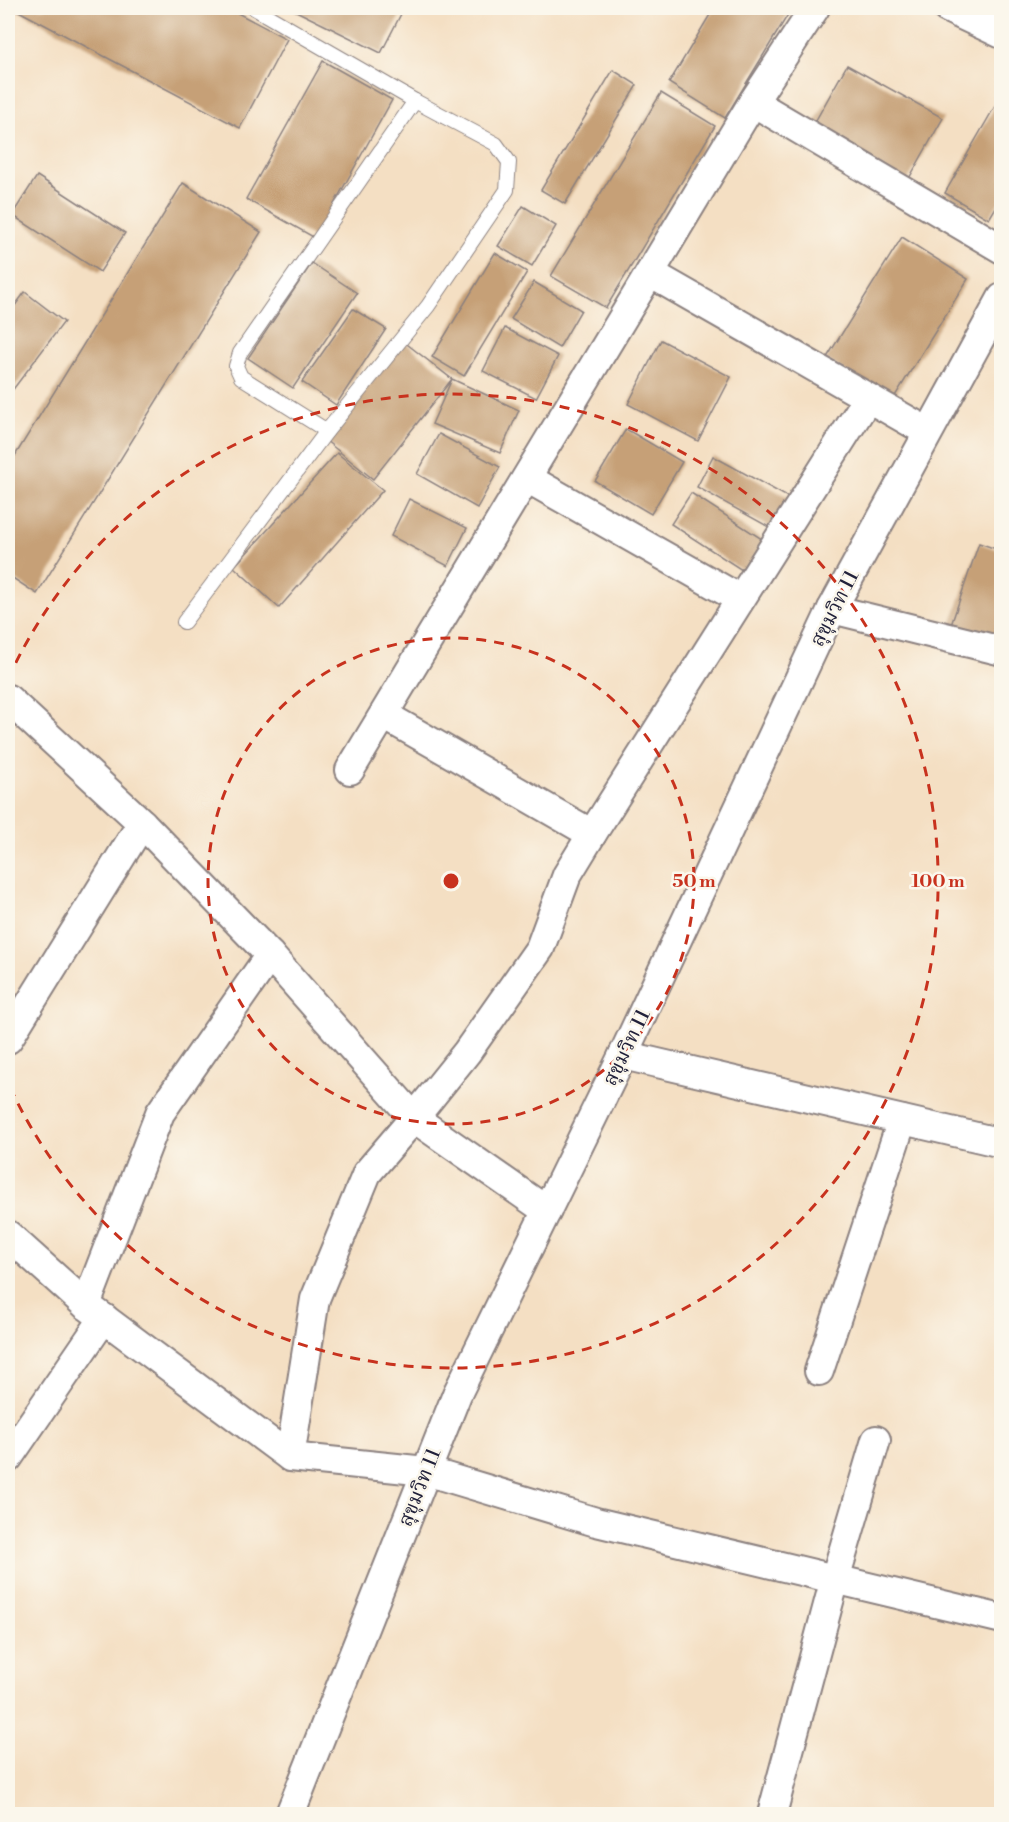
<svg xmlns="http://www.w3.org/2000/svg" width="1009" height="1822" font-family="'Libre Bodoni','Noto Serif Thai',serif">
<style>
.building{fill:#c6a077}
.lines{fill:none;stroke-linecap:round;stroke-linejoin:round}
.lane-casing{stroke:#8b807f;stroke-width:16}
.street-casing{stroke:#8b807f;stroke-width:32}
.lane{stroke:#fff;stroke-width:14}
.street{stroke:#fff;stroke-width:28}
.ring{fill:none;stroke:#c8321e;stroke-width:3;stroke-dasharray:10 8}
.labels{text-anchor:middle;stroke-width:5;stroke-linejoin:round;paint-order:stroke}
.street-label{font-size:20px;fill:#22223b;stroke:#fbf7ec}
.centre{fill:#c8321e;stroke:#fbf7ec;stroke-width:3}
.ring-label{font-size:18px;text-anchor:middle;font-weight:bold;fill:#c8321e;stroke:#fbf7ec;stroke-width:5;stroke-linejoin:round;paint-order:stroke}
</style>
<rect width="100%" height="100%" fill="#fbf7ec"/>
<filter id="ink" filterUnits="userSpaceOnUse"><feTurbulence type="fractalNoise" baseFrequency=".0167" numOctaves="2"/><feDisplacementMap in="SourceGraphic" scale="12" xChannelSelector="R" yChannelSelector="G"/><feConvolveMatrix kernelMatrix="1 2 1 2 8 2 1 2 1" color-interpolation-filters="sRGB"/></filter>
<filter id="wash" filterUnits="userSpaceOnUse"><feTurbulence type="fractalNoise" baseFrequency=".008" numOctaves="4" result="noise"/><feDisplacementMap in="SourceGraphic" scale="24" xChannelSelector="R" yChannelSelector="G"/><feGaussianBlur stdDeviation="1.35" result="paint"/><feColorMatrix in="noise" values="0 0 0 0 0 0 0 0 0 0 0 0 0 0 0 0 0 1.4 0 .05"/><feComposite in="paint" operator="in"/></filter>
<g filter="url(#wash)">
<rect width="100%" height="100%" fill="#f4dfc3"/>
<g id="blocks">
<g class="building">
<polygon points="13,8 228,8 287,39 240,128"/>
<polygon points="290,8 404,8 381,53"/>
<polygon points="714,8 792,8 725,118 669,83"/>
<polygon points="323,61 392,100 315,238 246,199"/>
<polygon points="847,65 943,118 907,182 811,129"/>
<polygon points="613,70 637,85 565,204 541,190"/>
<polygon points="661,93 715,126 606,308 551,276"/>
<polygon points="1002,94 1002,197 989,219 945,193"/>
<polygon points="37,176 125,233 100,272 12,215"/>
<polygon points="183,183 261,232 37,594 8,575 8,467"/>
<polygon points="523,206 556,226 532,266 498,246"/>
<polygon points="902,237 968,279 892,401 826,359"/>
<polygon points="495,253 527,272 464,376 432,357"/>
<polygon points="312,263 357,293 293,388 248,358"/>
<polygon points="534,282 581,310 559,348 511,319"/>
<polygon points="25,292 64,322 8,396 8,315"/>
<polygon points="353,309 386,329 336,405 302,382"/>
<polygon points="505,328 558,356 536,398 483,371"/>
<polygon points="661,340 731,377 698,441 628,404"/>
<polygon points="403,341 452,379 519,410 500,453 432,424 452,379 373,479 325,440"/>
<polygon points="626,429 682,462 651,514 595,481"/>
<polygon points="439,434 500,467 477,508 417,474"/>
<polygon points="337,453 383,490 279,608 234,567"/>
<polygon points="713,456 793,500 776,531 697,487"/>
<polygon points="691,493 768,543 748,574 671,524"/>
<polygon points="409,499 467,528 448,566 391,536"/>
<polygon points="979,543 1002,551 1002,645 950,628"/>
</g>
</g>
</g>
<g filter="url(#ink)">
<use href="#blocks" fill-opacity="0" stroke="#8b807f" stroke-width="1.5"/>
<g class="lines">
<g class="lane-casing">
<g id="lane">
<polyline points="327,431 241,377 236,366 240,353 415,101"/>
<polyline points="184,622 327,431 428,306 507,190 509,162 496,144 415,101 254,8"/>
</g>
</g>
<g class="street-casing">
<g id="street">
<polyline points="947,8 1002,34"/>
<polyline points="753,102 1002,249"/>
<polyline points="650,273 928,432"/>
<polyline points="527,478 740,599"/>
<polyline points="832,609 1002,651"/>
<polyline points="8,699 142,823 270,955 414,1118 547,1211"/>
<polyline points="384,715 592,834 868,398"/>
<polyline points="350,770 753,102 815,8"/>
<polyline points="8,1039 142,823"/>
<polyline points="623,1055 1002,1143"/>
<polyline points="8,1235 86,1305 290,1457 426,1471 596,1522 1002,1619"/>
<polyline points="86,1305 160,1113 270,955"/>
<polyline points="819,1371 902,1120"/>
<polyline points="290,1457 315,1299 367,1173 414,1118 467,1052 540,948 567,875 592,834"/>
<polyline points="8,1458 104,1318"/>
<polyline points="290,1814 457,1394 623,1055 832,609 1002,298"/>
<polyline points="772,1814 835,1579 876,1440"/>
</g>
</g>
<use href="#lane" class="lane"/>
<use href="#street" class="street"/>
</g>
</g>
<g class="ring">
<circle cx="451" cy="881" r="243"/>
<path d="M8 679A487 487 0 1 1 8 1083"/>
</g>
<g class="labels">
<g class="street-label">
<text transform="translate(834 608) rotate(-63)" y="7">สุขุมวิท 11</text>
<text transform="translate(626 1047) rotate(-64)" y="7">สุขุมวิท 11</text>
<text transform="translate(419 1487) rotate(-68)" y="7">สุขุมวิท 11</text>
</g>
</g>
<circle cx="451" cy="881" r="9" class="centre"/>
<g class="ring-label">
<text x="694" y="887">50 m</text>
<text x="938" y="887">100 m</text>
</g>
<rect width="1009" height="1822" fill="none" stroke="#fbf7ec" stroke-width="30"/>
</svg>
